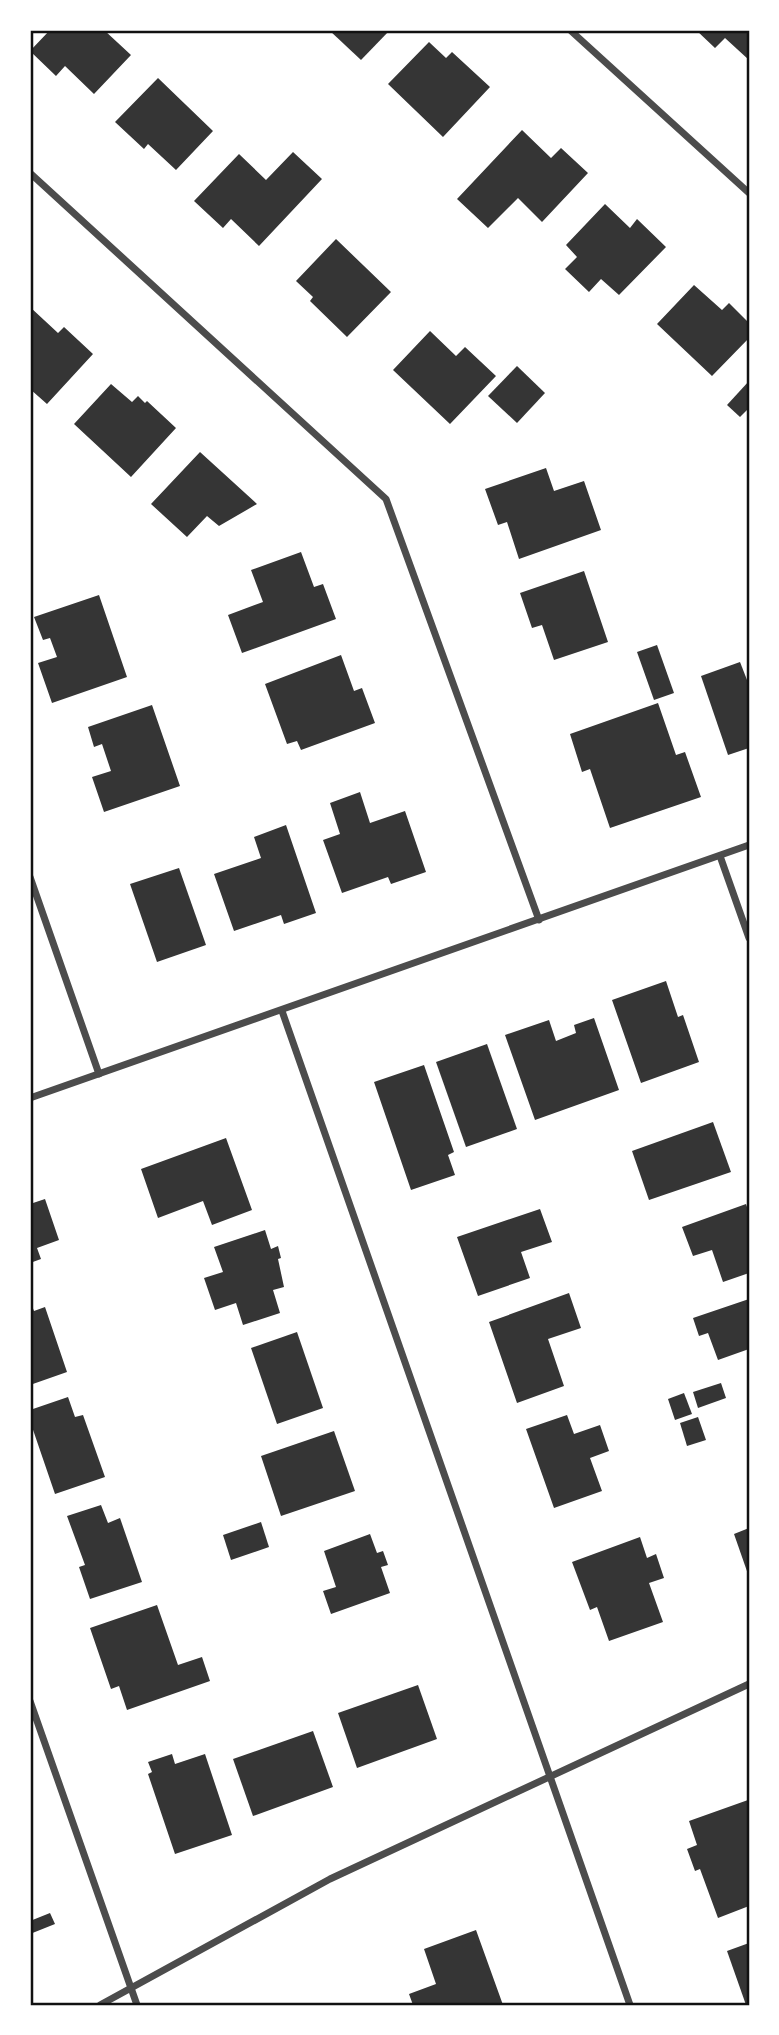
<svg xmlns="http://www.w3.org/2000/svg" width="779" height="2035" font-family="'Fira Sans',sans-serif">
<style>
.building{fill:#353535}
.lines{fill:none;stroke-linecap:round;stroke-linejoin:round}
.minor{stroke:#4c4c4c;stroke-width:7}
.neatline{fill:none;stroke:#111;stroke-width:2.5}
</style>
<rect width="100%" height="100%" fill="#fff"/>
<g class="building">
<polygon points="50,30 104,30 131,55 94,94 65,66 56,76 30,51"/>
<polygon points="329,30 390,30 361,60"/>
<polygon points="696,30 749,30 749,60 725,38 715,48"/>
<polygon points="429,42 446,58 452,52 490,87 443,137 388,84"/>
<polygon points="158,78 213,131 176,170 148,144 144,149 115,122"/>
<polygon points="522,130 551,158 561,148 588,173 542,222 518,198 488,228 457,199"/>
<polygon points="293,152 322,179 259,246 231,219 223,228 194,201 239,154 266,180"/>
<polygon points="605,204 630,228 637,219 666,247 619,295 601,279 589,292 565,269 577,257 566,245"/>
<polygon points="336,239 391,292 347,337 310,301 313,297 296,281"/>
<polygon points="694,285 722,310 729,303 749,323 749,338 712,376 657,324"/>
<polygon points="30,307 58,333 64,327 93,354 47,404 30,389"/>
<polygon points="430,331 456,356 465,347 496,376 450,424 393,370"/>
<polygon points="517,366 545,393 517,423 488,396"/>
<polygon points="749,381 749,408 740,417 727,405"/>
<polygon points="111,384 132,402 138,396 145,403 147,401 176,428 131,477 74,424"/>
<polygon points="200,452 257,504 219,526 207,516 187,537 151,504"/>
<polygon points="546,468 554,491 584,481 601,530 519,559 507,522 498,525 485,489"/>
<polygon points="301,552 314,587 323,584 336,619 242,653 228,615 263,602 251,570"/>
<polygon points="584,571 608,642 554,660 542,625 532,628 520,593"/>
<polygon points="99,595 127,677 52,703 38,663 57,657 50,638 43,640 34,617"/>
<polygon points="657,645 674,693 654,700 637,652"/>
<polygon points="341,655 354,691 362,688 375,723 301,750 297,741 287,744 265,684"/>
<polygon points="740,662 749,685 749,748 728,755 701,676"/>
<polygon points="658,703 676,755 685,752 701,797 610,828 590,769 582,772 570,734"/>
<polygon points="152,705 180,786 104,812 92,777 111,771 102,744 94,747 88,727"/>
<polygon points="360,792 370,823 405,811 426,872 391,884 388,877 342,893 323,840 340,834 330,803"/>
<polygon points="286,825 316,913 284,924 281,915 234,931 214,874 261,858 254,837"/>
<polygon points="179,868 206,945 157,962 130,884"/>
<polygon points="666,981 678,1017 683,1015 699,1062 641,1083 612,1000"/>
<polygon points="594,1018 619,1090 535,1120 505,1035 549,1020 556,1041 576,1033 574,1025"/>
<polygon points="487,1044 517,1129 466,1147 436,1062"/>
<polygon points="424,1065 454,1152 448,1155 455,1175 411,1190 374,1082"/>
<polygon points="713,1122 731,1172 649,1200 632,1151"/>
<polygon points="226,1138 252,1210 212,1225 203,1201 158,1218 141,1169"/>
<polygon points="45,1199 59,1240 37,1248 41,1259 30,1263 30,1204"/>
<polygon points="746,1204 749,1213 749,1273 723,1282 712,1250 693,1256 682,1227"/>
<polygon points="540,1209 552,1242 521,1252 530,1278 478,1296 457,1237"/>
<polygon points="265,1230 271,1249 278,1246 281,1258 278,1259 284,1287 273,1290 280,1313 243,1325 236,1303 215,1310 204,1278 223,1272 214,1247"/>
<polygon points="569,1293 581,1328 548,1339 564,1386 517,1403 489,1322"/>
<polygon points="749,1299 749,1349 718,1360 708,1333 699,1336 693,1318"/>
<polygon points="30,1301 34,1311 45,1307 67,1372 30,1385"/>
<polygon points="297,1332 323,1408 277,1424 251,1348"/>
<polygon points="721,1383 726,1398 698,1408 693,1392"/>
<polygon points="684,1393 692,1414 675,1420 668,1399"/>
<polygon points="68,1397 75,1417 83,1415 105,1477 55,1494 30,1421 30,1410"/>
<polygon points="567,1415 574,1434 600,1425 609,1451 590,1458 602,1491 554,1508 526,1429"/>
<polygon points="698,1417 706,1440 687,1446 680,1423"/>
<polygon points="334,1431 355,1491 281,1516 261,1456"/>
<polygon points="101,1505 108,1523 120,1518 142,1582 90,1599 79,1567 85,1565 67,1516"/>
<polygon points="261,1522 269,1547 231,1560 223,1535"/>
<polygon points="749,1528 749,1577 734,1534"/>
<polygon points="370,1534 377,1553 383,1551 388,1565 381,1567 390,1593 331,1614 323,1591 336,1587 324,1551"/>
<polygon points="640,1537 647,1558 656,1554 664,1578 649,1583 663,1622 609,1641 597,1607 590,1610 572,1562"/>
<polygon points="157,1605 178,1665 202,1657 210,1681 127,1710 119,1686 111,1689 90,1628"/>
<polygon points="418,1685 437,1739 357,1768 338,1713"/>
<polygon points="313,1731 333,1787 253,1816 233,1759"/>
<polygon points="172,1754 175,1764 205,1754 232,1835 175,1854 148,1774 152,1772 148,1762"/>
<polygon points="748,1800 749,1906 718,1918 700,1869 695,1871 687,1849 697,1845 689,1821"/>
<polygon points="50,1913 55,1924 30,1934 30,1921"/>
<polygon points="476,1930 503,2005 413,2005 409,1994 436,1984 424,1949"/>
<polygon points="749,1943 749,2005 746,2005 727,1951"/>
</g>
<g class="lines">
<g class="minor">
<polyline points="570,30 749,193"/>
<polyline points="30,173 386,499 539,920"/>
<polyline points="720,856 749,938"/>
<polyline points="30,877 99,1074"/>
<polyline points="282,1011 630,2005"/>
<polyline points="30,1098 749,845"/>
<polyline points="30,1701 137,2005"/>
<polyline points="100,2005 330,1879 749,1684"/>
</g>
</g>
<rect width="779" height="2035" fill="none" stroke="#ffffff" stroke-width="63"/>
<rect x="32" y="32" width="716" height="1972" class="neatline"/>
</svg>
